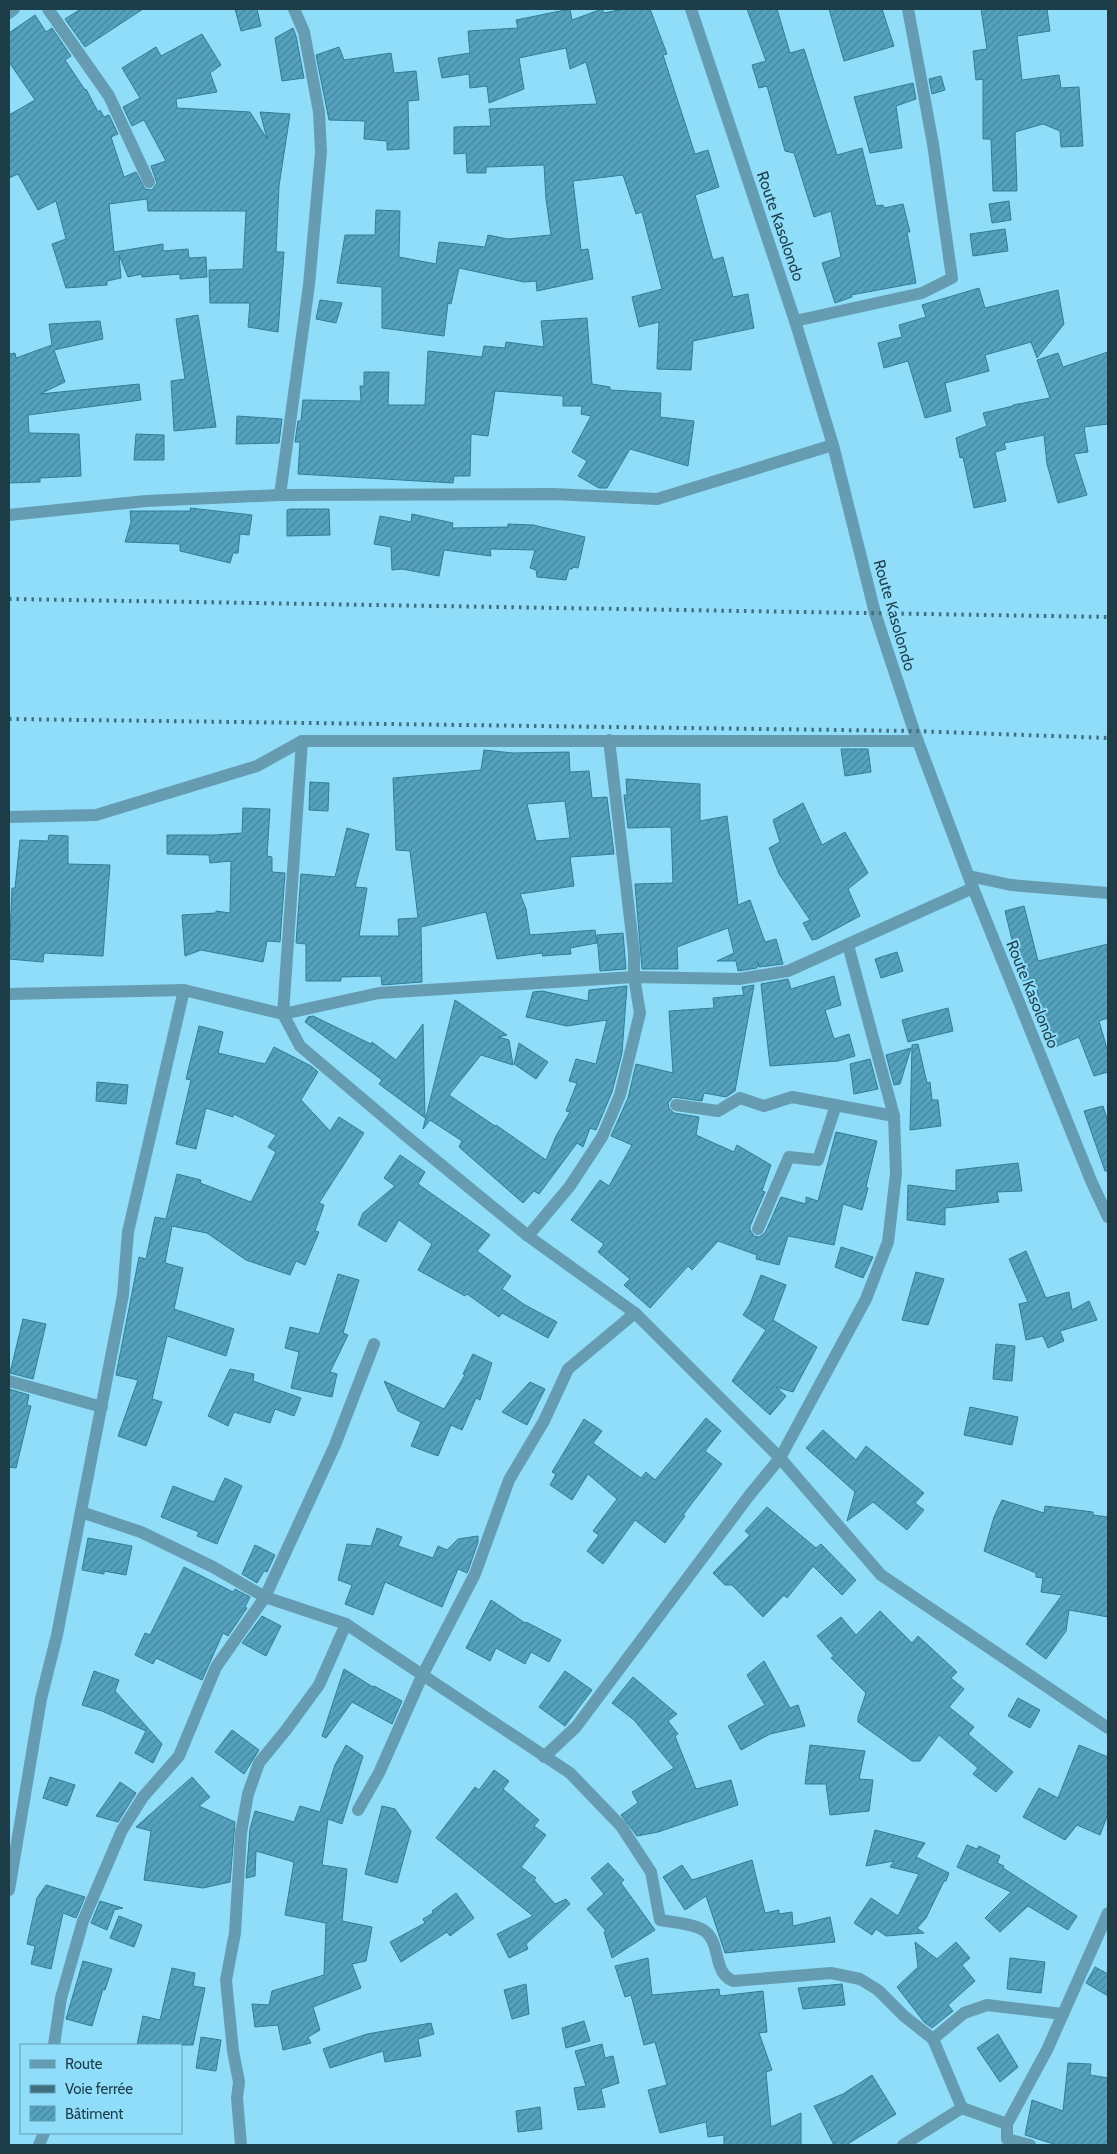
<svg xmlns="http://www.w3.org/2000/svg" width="1117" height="2154" font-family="Cabin,sans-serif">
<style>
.building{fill:url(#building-hatch);stroke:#2e7e99;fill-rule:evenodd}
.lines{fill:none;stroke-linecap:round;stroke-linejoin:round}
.street{stroke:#669cb1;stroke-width:12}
.rail{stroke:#416f80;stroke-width:4;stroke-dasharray:2.5 5;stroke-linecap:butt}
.labels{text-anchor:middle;stroke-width:4;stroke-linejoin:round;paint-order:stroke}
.street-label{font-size:16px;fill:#1d3d49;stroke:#90ddfa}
</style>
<defs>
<pattern id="building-hatch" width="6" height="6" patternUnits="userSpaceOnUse" patternTransform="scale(1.25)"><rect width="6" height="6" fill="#55a2be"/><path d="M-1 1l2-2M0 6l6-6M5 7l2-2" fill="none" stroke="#46859c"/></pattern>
</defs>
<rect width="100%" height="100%" fill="#90ddfa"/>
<g class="building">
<polygon points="81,9 143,9 85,47 65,19"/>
<polygon points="235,9 257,9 261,26 241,31"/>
<polygon points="570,9 572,20 602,9 604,13 624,9 650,9 667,54 663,55 695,154 708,150 719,187 695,195 713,260 723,257 733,297 748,294 754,328 693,341 691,370 657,369 659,322 639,327 632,297 662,289 642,212 636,214 623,175 573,181 581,250 588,249 593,279 537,291 536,281 524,282 459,268 451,304 448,303 444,336 382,328 382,287 337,283 345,235 375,235 376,210 400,211 399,257 436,264 439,242 485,247 488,235 508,239 551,235 546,199 544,165 486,167 486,173 467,173 466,153 454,154 454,127 491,126 489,109 597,104 586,62 570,69 566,48 519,58 524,89 489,103 487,86 470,88 469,74 442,78 438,58 470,53 468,31 518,28 516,20"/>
<polygon points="747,9 777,9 790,53 804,49 837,155 862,148 876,206 883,205 884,208 903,204 910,232 907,232 916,283 851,295 852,297 835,303 822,263 841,257 831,211 814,217 794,153 785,151 767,86 759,88 752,65 766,61"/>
<polygon points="829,9 882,9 894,46 844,61"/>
<polygon points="981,9 1047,9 1050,31 1017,36 1022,80 1059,75 1061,88 1079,87 1083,146 1061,147 1060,131 1043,124 1015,132 1017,191 993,191 991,139 983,139 983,79 976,80 973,51 987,49"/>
<polygon points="35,15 46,32 52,28 71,56 65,60 85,90 86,89 98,112 100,110 104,117 109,115 118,134 111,137 124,177 136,172 145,189 152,190 157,183 151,166 166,161 144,120 132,126 123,107 140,98 122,68 156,47 161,56 202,34 221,65 210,73 217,92 176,99 177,108 250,112 267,139 260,112 290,114 279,186 276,252 284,252 278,332 248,327 250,303 210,303 209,270 243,269 246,211 148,211 147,199 109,204 114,252 163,244 163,251 188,249 189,258 206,257 207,277 180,279 180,274 142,277 142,274 128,277 119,255 121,278 107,281 107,285 66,288 52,244 66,239 56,201 38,210 18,174 9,178 9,115 35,100 9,62 9,33"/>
<polygon points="293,28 296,36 304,78 282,81 275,38"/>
<polygon points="339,47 344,60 391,53 394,73 416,71 419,100 408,101 409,149 387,150 387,141 364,139 365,121 329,120 316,55"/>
<polygon points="941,76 945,90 932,94 929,79"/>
<polygon points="913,83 916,99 896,106 902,148 870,153 854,97"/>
<polygon points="1009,201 1011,220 992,223 989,204"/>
<polygon points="1005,229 1008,251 973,256 970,234"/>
<polygon points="979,288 985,308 1058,290 1064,324 1037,358 1031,342 985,355 989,371 945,383 951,411 925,418 908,361 884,368 878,343 902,337 899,325 926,317 922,305"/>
<polygon points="320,300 342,303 336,323 316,319"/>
<polygon points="198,315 216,427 174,431 171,381 185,379 176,319"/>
<polygon points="587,318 592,384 610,387 610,390 661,393 660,417 694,421 688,466 630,449 607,488 599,488 578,476 587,461 572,452 591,416 581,414 582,406 563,406 563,396 495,391 488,436 471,434 470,476 454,476 453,483 298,474 300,442 295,442 298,421 301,421 303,400 361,401 360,386 364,386 364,372 389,372 388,405 425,405 428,351 482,357 484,346 505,348 506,342 544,347 541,321"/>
<polygon points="100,321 103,339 54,350 65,382 40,394 139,384 141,400 28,415 29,433 79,434 81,476 40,478 40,482 9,483 9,354 15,353 16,358 52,345 49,324"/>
<polygon points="1108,352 1108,424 1084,427 1088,452 1074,454 1087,495 1058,503 1047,464 1044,435 1004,443 1006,449 995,452 1006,501 974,508 963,457 960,458 956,438 987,426 983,413 1013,406 1013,405 1050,398 1037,360 1058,353 1063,367"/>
<polygon points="237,416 282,419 279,443 236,444"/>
<polygon points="136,434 164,435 164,460 134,460"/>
<polygon points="190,508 252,515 249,535 240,534 238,553 233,553 230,563 180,551 180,544 125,542 131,522 130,511 191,511"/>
<polygon points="290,509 329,509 330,535 287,536 287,510"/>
<polygon points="412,514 453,523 452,528 508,527 508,524 533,525 585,537 578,568 573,567 572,569 569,569 566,580 537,577 536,570 530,568 535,550 490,549 491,556 444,550 439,576 402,569 392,570 391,547 374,544 380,516 411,522"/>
<polygon points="841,749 868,749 871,772 845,776"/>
<path d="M484,750l29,3 56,-1 1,20 19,-1 3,27 15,-1 7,57 -44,3 4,29 -54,8 6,15 4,26 65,-5 2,13 -27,5 1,6 -29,2 1,-3 -46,6 -11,-47 -65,15 1,55 -40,3 -1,-9 -40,1v4h-35v-37l-10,-1 5,-69 34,3 12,-49 22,6 -14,53 12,1 -8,48h40l-1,-17 20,-1 -8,-67 -14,-1 -3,-72 88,-8zM565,801l5,37 -34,3 -9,-37z"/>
<polygon points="626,779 700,784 700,821 727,816 738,905 750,900 765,942 776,939 783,964 759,967 758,962 757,968 738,971 736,961 717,961 734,953 728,928 677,947 678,969 642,969 635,884 673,883 671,827 628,828 624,795 627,795"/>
<polygon points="310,782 329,783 328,811 309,810"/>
<polygon points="803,803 822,845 845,832 868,873 848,889 860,916 817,939 812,940 803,923 810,920 779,874 769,848 780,842 773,820"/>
<polygon points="243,808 270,809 267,856 272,857 272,872 285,873 280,942 267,941 263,962 201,950 185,956 182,915 216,913 216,911 230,913 231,861 210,863 209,855 167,854 167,835 215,835 242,833"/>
<polygon points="49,835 68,836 68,864 110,865 103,956 44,953 43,962 9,959 12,888 15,888 20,840 48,841"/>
<polygon points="1024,906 1038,961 1108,944 1108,1018 1099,1021 1108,1052 1108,1072 1094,1076 1079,1037 1050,1049 1038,1018 1042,1017 1035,978 1022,981 1005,911"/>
<polygon points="623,933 626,969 600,971 597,935"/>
<polygon points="897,952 903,971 881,978 875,959"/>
<polygon points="834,976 841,1005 825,1010 834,1039 849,1034 855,1056 838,1061 770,1066 761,984 788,979 791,989"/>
<polygon points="754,985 735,1091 726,1097 704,1093 702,1101 673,1097 668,1103 669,1108 674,1113 699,1117 696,1135 734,1152 737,1145 771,1165 762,1191 765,1192 750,1226 750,1230 754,1236 759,1237 765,1233 781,1197 806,1204 806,1197 818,1201 836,1132 877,1141 866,1187 868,1188 862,1210 843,1204 834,1245 788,1236 779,1265 756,1259 757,1255 718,1241 692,1270 688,1266 650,1308 624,1285 630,1279 598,1252 604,1244 571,1220 600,1180 609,1186 632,1145 611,1136 628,1098 636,1064 673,1073 669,1011 714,1008 713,998 744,995 742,987"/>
<polygon points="627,986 622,1053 612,1092 596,1130 590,1128 583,1147 577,1143 539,1194 534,1191 523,1203 459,1147 462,1141 430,1120 423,1129 455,1000 507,1035 498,1037 509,1040 513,1065 481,1055 449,1095 495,1126 496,1125 546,1160 556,1136 570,1112 566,1111 577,1083 569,1081 576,1059 596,1064 607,1020 567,1026 526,1017 533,992 542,991 588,1001 589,990"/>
<polygon points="948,1008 953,1031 908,1042 902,1020"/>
<polygon points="313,1016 371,1044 372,1042 396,1060 423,1024 425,1118 379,1084 382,1080 305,1022 308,1017"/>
<polygon points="199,1026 223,1032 218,1053 265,1064 274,1047 311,1066 318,1072 301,1100 330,1131 339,1117 364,1133 319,1203 324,1205 315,1231 319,1232 305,1265 296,1261 290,1275 246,1260 207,1233 172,1226 165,1263 183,1268 174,1309 234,1329 226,1356 167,1336 152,1399 162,1402 146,1446 118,1436 138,1380 116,1375 139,1257 146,1259 155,1217 166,1219 177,1174 201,1180 200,1183 251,1202 276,1152 268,1147 276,1135 234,1114 233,1117 206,1108 196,1149 176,1144 191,1080 186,1079"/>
<polygon points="519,1043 548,1062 536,1079 514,1064"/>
<polygon points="918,1044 927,1083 930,1082 932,1100 938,1100 941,1126 910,1130 912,1045"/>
<polygon points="911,1048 900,1084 894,1085 886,1055"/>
<polygon points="870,1059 878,1089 854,1094 850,1064"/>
<polygon points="97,1082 128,1085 126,1104 96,1101"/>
<polygon points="1103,1106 1108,1122 1108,1171 1105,1171 1084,1111"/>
<polygon points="400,1155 425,1172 418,1184 490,1235 477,1251 511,1276 502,1289 525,1305 557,1322 548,1338 502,1313 499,1317 467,1294 465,1296 418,1270 432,1244 399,1220 386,1242 358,1225 363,1213 395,1186 384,1178"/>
<polygon points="1018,1163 1022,1191 997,1192 999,1202 945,1208 945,1225 907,1220 908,1185 956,1191 956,1170"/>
<polygon points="841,1247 873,1257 863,1278 835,1267"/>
<polygon points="1026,1251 1046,1298 1069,1292 1072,1310 1089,1301 1097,1320 1060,1331 1064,1341 1048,1348 1043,1336 1026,1340 1019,1304 1028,1302 1009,1259"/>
<polygon points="916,1272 944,1279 928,1325 902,1320"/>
<polygon points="338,1274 359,1280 343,1333 348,1335 330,1372 337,1374 332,1397 291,1388 299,1352 285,1348 290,1327 319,1334"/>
<polygon points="761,1275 786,1285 773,1320 817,1347 793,1392 776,1387 786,1396 770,1415 732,1381 766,1330 743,1315 750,1304"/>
<polygon points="23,1319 46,1324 33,1379 10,1373"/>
<polygon points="996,1344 1015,1346 1012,1381 993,1379"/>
<polygon points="473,1354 492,1363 480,1400 476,1398 462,1430 451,1425 438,1456 411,1446 421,1422 398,1411 384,1381 444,1409 465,1375 463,1374"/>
<polygon points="230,1369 254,1374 253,1381 301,1398 294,1416 275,1409 270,1423 234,1412 228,1426 208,1416"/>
<polygon points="530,1382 545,1389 527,1425 502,1412"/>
<polygon points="9,1389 29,1395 27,1405 31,1406 16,1468 9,1467"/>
<polygon points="970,1407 1018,1417 1012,1445 964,1435"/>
<polygon points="706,1418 721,1431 705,1451 722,1464 683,1515 685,1516 665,1543 635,1520 603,1564 587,1551 599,1535 593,1531 617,1499 588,1474 572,1500 550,1485 556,1474 552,1472 584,1419 602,1431 593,1443 641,1478 646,1472 655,1480"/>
<polygon points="823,1430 856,1460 866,1446 924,1493 915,1503 924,1510 907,1530 873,1502 847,1521 855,1492 806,1448"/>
<polygon points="225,1478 242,1486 217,1544 197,1536 199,1532 161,1517 173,1486 214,1502"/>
<polygon points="1002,1500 1044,1513 1045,1506 1093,1512 1093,1515 1108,1517 1108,1617 1069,1610 1066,1631 1046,1659 1026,1644 1062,1595 1041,1592 1043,1578 1036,1577 1036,1573 984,1551 994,1517"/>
<polygon points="767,1507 816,1548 821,1544 856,1580 842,1595 813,1566 787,1598 784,1595 763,1617 732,1585 725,1585 713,1573 750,1535 745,1531"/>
<polygon points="377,1528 402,1537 398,1546 433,1558 438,1546 447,1550 458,1539 478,1536 478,1542 468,1571 467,1573 458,1569 442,1607 385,1582 373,1615 345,1604 352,1585 338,1580 347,1544 371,1546"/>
<polygon points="88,1538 132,1546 126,1575 104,1571 104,1574 82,1570"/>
<polygon points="255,1545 275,1555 267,1572 264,1571 257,1583 242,1574"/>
<polygon points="184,1567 233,1592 235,1589 250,1597 245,1607 247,1608 228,1636 223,1633 202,1680 156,1658 153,1664 135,1655 145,1633 150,1635"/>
<polygon points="491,1600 525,1623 526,1622 561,1640 549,1662 531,1652 525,1664 496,1648 490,1661 466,1648"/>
<polygon points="880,1611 912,1643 918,1636 957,1672 951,1678 964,1689 949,1707 974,1727 968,1734 1013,1772 996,1792 973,1774 978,1768 939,1735 920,1761 912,1761 858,1722 858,1717 866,1693 831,1658 834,1656 817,1636 841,1617 856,1635"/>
<polygon points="262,1616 281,1626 266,1656 242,1643"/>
<polygon points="764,1661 790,1708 798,1705 805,1726 770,1734 741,1750 728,1726 765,1705 747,1675"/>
<polygon points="344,1669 373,1687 374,1686 402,1701 392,1724 352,1702 326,1738 322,1736"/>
<polygon points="94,1671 119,1680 115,1691 162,1744 153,1763 135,1753 146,1731 102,1711 82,1705"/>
<polygon points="565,1671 592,1690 565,1726 539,1707"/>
<polygon points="633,1677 677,1714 668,1721 678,1734 675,1736 696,1789 731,1780 738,1805 658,1832 637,1836 621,1815 638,1803 632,1792 674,1768 634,1720 612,1703"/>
<polygon points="1018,1698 1040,1710 1030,1728 1008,1716"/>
<polygon points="232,1730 259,1750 244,1774 215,1752"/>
<polygon points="346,1745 363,1756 342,1824 328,1819 322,1865 347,1869 342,1921 372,1927 366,1961 352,1964 361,1988 313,2007 320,2030 308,2037 311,2043 283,2050 278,2025 255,2027 252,2004 269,2005 272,1991 324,1975 326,1923 285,1915 294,1862 256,1851 255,1876 246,1878 250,1829 255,1811 294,1822 300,1806 320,1812 335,1765"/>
<polygon points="810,1745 865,1751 859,1779 873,1780 869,1811 830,1815 826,1784 805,1784"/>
<polygon points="1079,1745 1108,1757 1108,1814 1100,1835 1077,1825 1065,1840 1023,1817 1039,1788 1058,1798"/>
<polygon points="494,1770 509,1781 503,1789 539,1820 534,1826 546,1835 521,1867 536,1878 534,1880 555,1904 566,1899 570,1904 526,1944 528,1949 509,1958 497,1934 533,1916 436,1838 475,1787 479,1790"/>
<polygon points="50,1777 75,1785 67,1806 43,1798"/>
<polygon points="192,1777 210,1797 199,1806 235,1822 230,1882 203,1888 144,1880 151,1831 136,1827"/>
<polygon points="120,1782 136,1793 118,1822 96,1816"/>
<polygon points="382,1806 395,1809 411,1831 397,1883 365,1874"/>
<polygon points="875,1830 925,1843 916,1857 949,1873 946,1881 944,1881 926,1918 917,1928 924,1933 886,1936 876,1929 872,1935 854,1923 871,1898 898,1916 919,1874 890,1867 894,1861 866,1866"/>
<polygon points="967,1845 977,1849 979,1846 1000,1856 997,1863 1004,1866 1003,1868 1077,1916 1068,1930 1028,1906 1000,1932 985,1918 1011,1892 957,1867"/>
<polygon points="752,1860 765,1913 779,1910 779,1914 792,1912 793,1926 830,1917 835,1942 725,1953 706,1896 685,1910 663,1877 682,1865 692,1880"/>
<polygon points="608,1863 624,1880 621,1883 655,1930 612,1958 604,1932 606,1931 587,1909 604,1894 591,1878"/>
<polygon points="46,1885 85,1897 76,1918 63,1913 51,1969 31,1964 35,1946 27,1944 37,1898"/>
<polygon points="456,1893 474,1918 450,1936 447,1932 401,1962 390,1942 425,1923 423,1919 433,1913 432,1911"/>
<polygon points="100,1901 123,1908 113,1910 114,1911 107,1930 91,1923"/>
<polygon points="119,1916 142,1925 134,1947 110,1938"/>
<polygon points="915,1942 937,1959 956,1942 970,1958 962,1965 975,1981 948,2005 953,2011 932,2028 924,2022 897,1987 918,1967"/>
<polygon points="648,1958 652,1995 719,1989 720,1996 763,1991 767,2032 759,2033 772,2070 766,2072 771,2127 801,2113 801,2145 724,2145 724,2135 708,2137 706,2122 660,2133 648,2090 667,2085 655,2042 644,2045 631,1995 625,1997 615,1966"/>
<polygon points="1010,1958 1045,1962 1041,1993 1007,1989"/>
<polygon points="83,1961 112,1969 105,1990 103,1989 92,2026 66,2019"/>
<polygon points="1095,1967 1108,1974 1108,1996 1086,1983"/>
<polygon points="172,1968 195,1973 193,1986 205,1988 193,2045 137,2045 143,2016 160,2020"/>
<polygon points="526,1984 529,2014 512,2019 504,1990"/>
<polygon points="842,1984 845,2005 803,2009 798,1988"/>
<polygon points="584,2021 590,2041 566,2048 562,2028"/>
<polygon points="431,2023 434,2034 418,2039 421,2056 385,2062 383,2051 330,2068 323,2049 367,2034"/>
<polygon points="998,2034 1018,2067 1000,2082 977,2048"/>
<polygon points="201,2037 221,2040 216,2071 196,2068"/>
<polygon points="602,2044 605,2058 613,2056 619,2083 601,2089 605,2107 578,2110 574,2088 586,2086 575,2051"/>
<polygon points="1068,2063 1091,2064 1090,2075 1108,2078 1108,2145 1057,2145 1025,2135 1032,2100 1063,2111"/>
<polygon points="872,2075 896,2114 846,2145 834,2145 814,2106 843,2094"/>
<polygon points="540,2107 542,2129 518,2132 516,2111"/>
</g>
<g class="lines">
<g class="street">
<polyline points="48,9 109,96 149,182"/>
<polyline points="691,9 795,321 833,445 875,613 914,731 973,888 1092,1183 1108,1217"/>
<polyline points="9,13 14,9"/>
<polyline points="795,321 922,293 952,278 933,144 908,9"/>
<polyline points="280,495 309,285 321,152 319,112 304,32 294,9"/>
<polyline points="9,515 146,501 280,495 553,494 657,499 833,445"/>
<polyline points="302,741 283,1014 379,993 634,977 739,979 788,971 973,888"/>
<polyline points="9,817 96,815 257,766 302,741 918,741"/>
<polyline points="969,876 1011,885 1108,893"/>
<polyline points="9,994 184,990 283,1014 300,1046 405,1135 528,1236 635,1313 780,1458 881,1575 1108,1728"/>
<polyline points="676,1105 718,1111 740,1098 764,1106 792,1097 894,1116"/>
<polyline points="758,1229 789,1157 818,1160 836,1105"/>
<polyline points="528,1236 570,1186 602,1137 620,1095 640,1013 634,977 634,953 609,740"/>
<polyline points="9,1381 102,1407"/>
<path d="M81,1512l60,20 72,35 52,30 81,27 224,149 51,53 30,46 9,48c11,2 37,4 46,12 15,13 7,41 27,49l98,-8 29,6 18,11 26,26 29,23 31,-26 23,-8 76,9"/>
<polyline points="544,1757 576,1727 748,1497 780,1458 866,1299 888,1242 896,1174 894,1116 848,945"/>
<polyline points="358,1810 379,1773 422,1676 475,1574 509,1480 544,1421 568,1369 635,1313"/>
<polyline points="9,1890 41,1699 57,1635 123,1295 128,1232 184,990"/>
<polyline points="933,2039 962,2108 1007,2124"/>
<polyline points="54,2045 61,1998 83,1921 122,1830 143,1797 179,1756 216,1667 265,1597 335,1445 374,1344"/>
<polyline points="39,2145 44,2133"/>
<polyline points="241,2145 237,2098 239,2082 233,2051 226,1980 235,1933 241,1833 248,1794 259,1763 286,1730 319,1685 346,1624"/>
<polyline points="903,2145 962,2108"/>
<polyline points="1030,2145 1007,2139 1007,2124 1047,2050 1108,1913"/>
</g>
<g class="rail">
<polyline points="9,599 1108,617"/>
<polyline points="9,719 914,731 1108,738"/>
</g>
</g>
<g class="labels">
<g class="street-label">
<text transform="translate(781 226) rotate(71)" y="6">Route Kasolondo</text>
<text transform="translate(895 615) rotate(74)" y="6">Route Kasolondo</text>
<text transform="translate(1033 994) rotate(68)" y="6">Route Kasolondo</text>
</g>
</g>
<rect width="1117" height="2154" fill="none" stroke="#1d3d49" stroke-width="20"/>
<rect x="20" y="2044" width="162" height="90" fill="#90ddfa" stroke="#629db3"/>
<rect x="30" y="2060" width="25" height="8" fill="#669cb1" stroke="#629db3"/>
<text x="65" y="2069" font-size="15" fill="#1d3d49">Route</text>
<rect x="30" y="2085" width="25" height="8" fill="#416f80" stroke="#629db3"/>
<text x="65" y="2094" font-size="15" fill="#1d3d49">Voie ferrée</text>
<rect x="30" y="2106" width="25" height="15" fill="url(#building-hatch)" stroke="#629db3"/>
<text x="65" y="2119" font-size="15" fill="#1d3d49">Bâtiment</text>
</svg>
